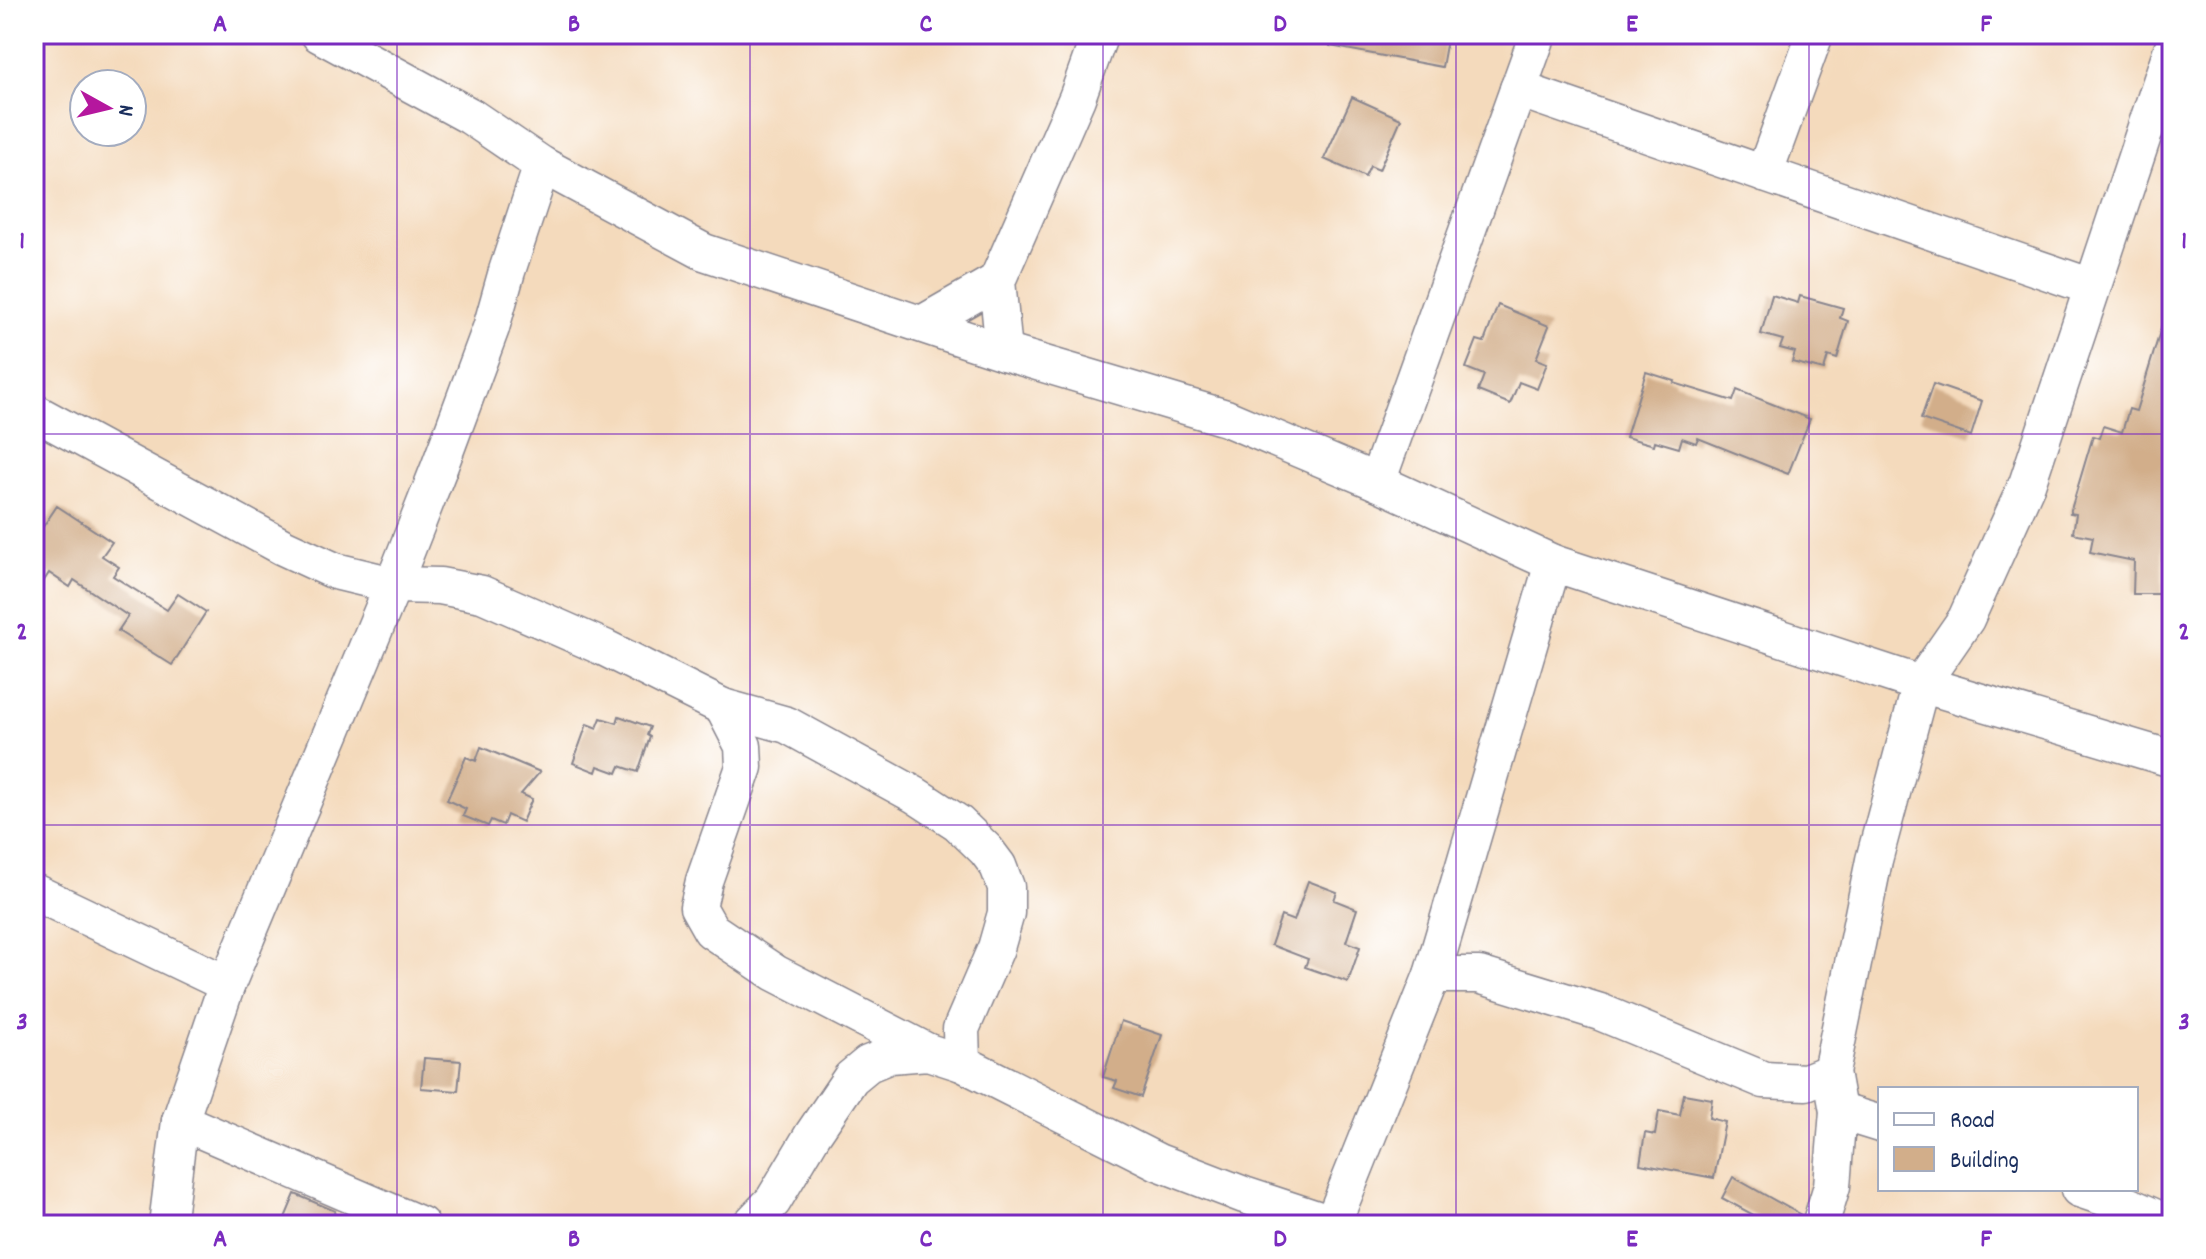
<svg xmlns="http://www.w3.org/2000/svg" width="2206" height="1259" font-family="Dekko,sans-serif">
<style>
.building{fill:#d2ae8a}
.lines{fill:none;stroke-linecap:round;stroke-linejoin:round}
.minor-casing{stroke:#88848d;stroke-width:39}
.minor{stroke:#fff;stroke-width:36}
.grid{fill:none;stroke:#7b2cbf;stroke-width:2;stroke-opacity:0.55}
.neatline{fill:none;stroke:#7b2cbf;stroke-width:3}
.grid-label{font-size:26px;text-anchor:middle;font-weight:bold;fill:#7b2cbf}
</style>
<rect width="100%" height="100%" fill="#fff"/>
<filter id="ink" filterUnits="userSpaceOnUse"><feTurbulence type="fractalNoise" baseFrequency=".0125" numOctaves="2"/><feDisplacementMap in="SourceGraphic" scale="16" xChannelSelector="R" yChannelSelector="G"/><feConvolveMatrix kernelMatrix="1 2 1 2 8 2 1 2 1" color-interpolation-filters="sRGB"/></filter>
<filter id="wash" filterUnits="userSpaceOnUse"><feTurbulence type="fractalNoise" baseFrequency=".006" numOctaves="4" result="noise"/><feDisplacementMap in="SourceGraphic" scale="32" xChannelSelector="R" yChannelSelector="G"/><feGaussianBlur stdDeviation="1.8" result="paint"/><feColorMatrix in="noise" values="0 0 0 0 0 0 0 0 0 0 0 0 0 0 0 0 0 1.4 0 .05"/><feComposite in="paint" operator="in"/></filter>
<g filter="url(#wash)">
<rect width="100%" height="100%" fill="#f4dabc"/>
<g id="blocks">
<g class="building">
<polygon points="1331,34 1448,34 1442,67 1330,46"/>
<polygon points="1352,97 1401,119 1379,170 1370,166 1365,177 1324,159"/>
<polygon points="1772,295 1798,303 1800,296 1843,308 1840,318 1848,321 1837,359 1828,356 1824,370 1792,362 1795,352 1780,348 1783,340 1761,334"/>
<polygon points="1498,305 1549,326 1536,359 1547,363 1537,389 1519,382 1510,404 1478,391 1484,375 1466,368 1477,340 1484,342"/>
<polygon points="2166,312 2172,313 2172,525 2163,522 2162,594 2133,594 2134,561 2090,552 2093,537 2073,533 2076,514 2070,513 2093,436 2099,438 2103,426 2122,432 2129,409 2136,411"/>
<polygon points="1646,372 1675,381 1674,383 1733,401 1737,390 1810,419 1788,474 1698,438 1696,443 1682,438 1679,448 1655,441 1654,445 1626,437"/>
<polygon points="1933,384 1982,401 1971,436 1921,419"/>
<polygon points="57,506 112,542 102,556 119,567 113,576 167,610 178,594 206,612 172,665 118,631 128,616 74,580 70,587 49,573 34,596 34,540"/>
<polygon points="619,716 650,727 647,735 650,737 638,772 620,766 617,773 598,766 596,772 573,763 587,724 597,728 601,718 617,723"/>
<polygon points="481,747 540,772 521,794 532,799 522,822 507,815 503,825 491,820 488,826 463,816 466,809 447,800 466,757 476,761"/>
<polygon points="1308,881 1337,892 1334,900 1357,909 1346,942 1360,947 1348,982 1305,967 1308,959 1271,945 1281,916 1294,921"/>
<polygon points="1121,1021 1162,1035 1141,1097 1114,1088 1117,1081 1103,1077"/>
<polygon points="424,1058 461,1061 458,1091 421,1088"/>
<polygon points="1684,1094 1712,1099 1709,1118 1725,1122 1714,1178 1640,1164 1645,1133 1655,1135 1659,1111 1680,1115"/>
<polygon points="1733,1177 1801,1215 1800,1225 1772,1225 1722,1198"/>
<polygon points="295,1194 335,1211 329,1225 282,1225"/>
</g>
</g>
</g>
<g filter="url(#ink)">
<use href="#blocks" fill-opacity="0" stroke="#88848d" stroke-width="2"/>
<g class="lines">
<g class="minor-casing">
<g id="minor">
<polyline points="319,34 470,116 542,165 704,252 1004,352 1226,418 1377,482 1553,563 1921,684 2172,759"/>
<polyline points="1518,89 2092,287"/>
<polyline points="1764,174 1815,34"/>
<polyline points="922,324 997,281"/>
<polyline points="1004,352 997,281 1077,98 1100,34"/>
<polyline points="34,412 283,547 335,571 393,585 440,586 482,594 605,648 723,707 787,725 915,795 958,823 986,850 998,866 1006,887 1006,913 996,948 961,1029 962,1063"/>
<polyline points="1377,482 1538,34"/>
<polyline points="723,707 743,746 744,767 704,881 698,907 711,930 775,973 928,1052"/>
<polyline points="34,892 227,984"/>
<polyline points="1432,975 1479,975 1600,1012 1764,1080 1806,1082 1831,1072"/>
<polyline points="1838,1111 1880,1124"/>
<polyline points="180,1121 421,1225"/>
<polyline points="2079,1189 2127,1205 2172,1225"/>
<polyline points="167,1225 180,1121 227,984 393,585 439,468 491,328 507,271 542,165"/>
<polyline points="750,1225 773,1201 813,1134 851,1078 868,1064 890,1055 928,1052 962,1063 1158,1162 1244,1195 1332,1224"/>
<polyline points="1332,1225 1432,975 1553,563"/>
<polyline points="1820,1225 1832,1186 1838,1111 1831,1072 1874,860 1921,684 1966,619 2027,484 2172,49"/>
</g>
</g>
<use href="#minor" class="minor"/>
</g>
</g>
<path class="grid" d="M397,34v1191M750,34v1191M1103,34v1191M1456,34v1191M1809,34v1191M34,434h2138M34,825h2138"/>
<rect width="2206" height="1259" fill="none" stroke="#fff" stroke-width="88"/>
<rect x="1878" y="1087" width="260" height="104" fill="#ffffff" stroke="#a4acbf" stroke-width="2"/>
<rect x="1894" y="1113" width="40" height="12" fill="#ffffff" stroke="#a4acbf" stroke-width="2"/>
<text x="1950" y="1127" font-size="24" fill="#1b2f5e">Road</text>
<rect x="1894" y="1147" width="40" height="24" fill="#d2ae8a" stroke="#a4acbf" stroke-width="2"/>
<text x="1950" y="1167" font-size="24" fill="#1b2f5e">Building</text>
<g transform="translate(108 108) rotate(98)"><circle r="38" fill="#ffffff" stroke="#a4acbf" stroke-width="2"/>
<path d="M0-6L14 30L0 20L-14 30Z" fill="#b5179e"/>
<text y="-12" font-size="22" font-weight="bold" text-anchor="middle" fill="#1b2f5e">N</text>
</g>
<rect x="44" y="44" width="2118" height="1171" class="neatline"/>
<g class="grid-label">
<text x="220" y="31">A</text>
<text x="574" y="31">B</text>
<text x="926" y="31">C</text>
<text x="1280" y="31">D</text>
<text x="1632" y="31">E</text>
<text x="1986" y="31">F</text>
<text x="22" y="248">1</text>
<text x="2184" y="248">1</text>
<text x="22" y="639">2</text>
<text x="2184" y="639">2</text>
<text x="22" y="1029">3</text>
<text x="2184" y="1029">3</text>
<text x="220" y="1246">A</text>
<text x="574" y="1246">B</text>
<text x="926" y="1246">C</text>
<text x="1280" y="1246">D</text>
<text x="1632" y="1246">E</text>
<text x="1986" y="1246">F</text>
</g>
</svg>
